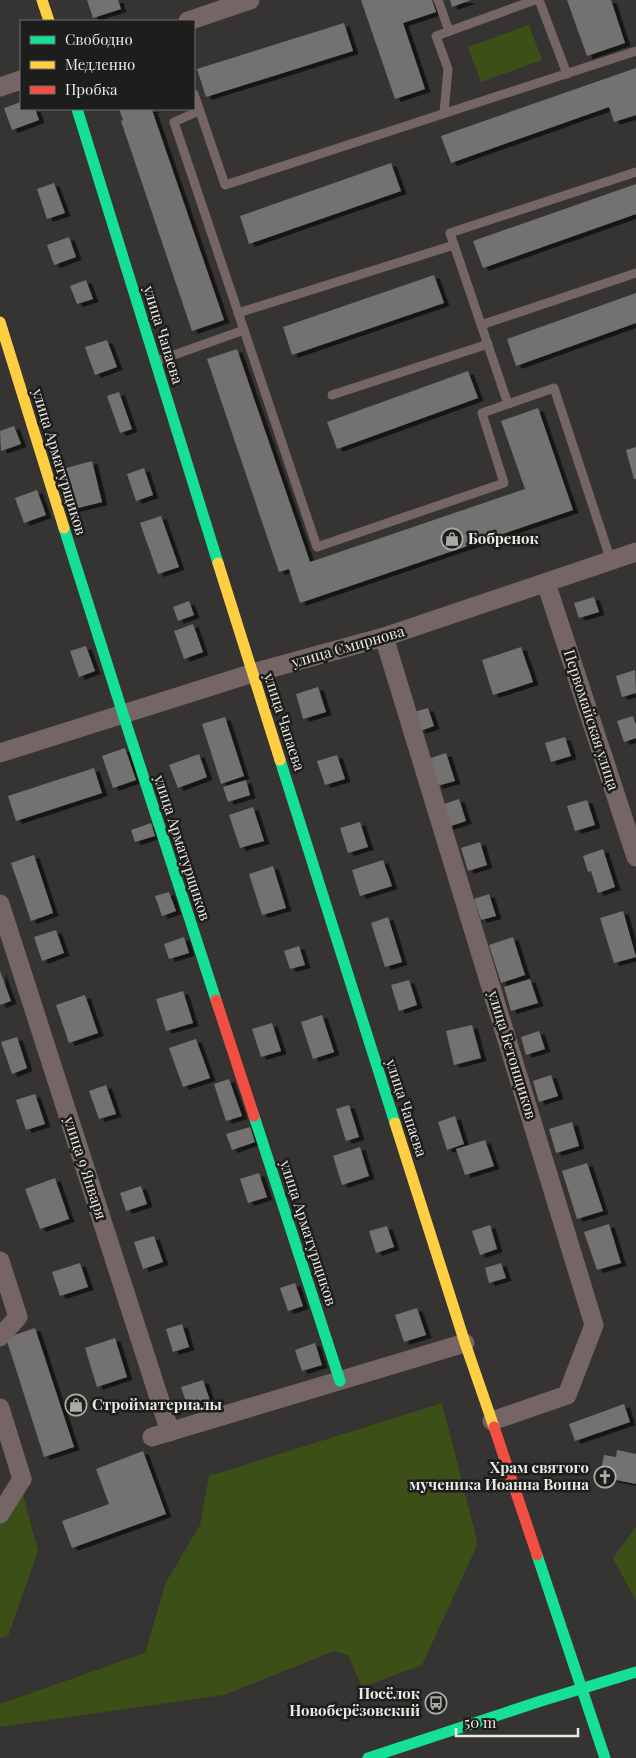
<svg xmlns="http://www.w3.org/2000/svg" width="636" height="1758" font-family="'Playfair Display',serif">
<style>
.green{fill:#3c4f17}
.building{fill:#737270;filter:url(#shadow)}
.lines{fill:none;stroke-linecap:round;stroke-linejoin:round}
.lane{stroke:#756665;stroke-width:9}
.street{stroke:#756665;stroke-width:19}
.fast{stroke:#16e098;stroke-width:11}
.slow{stroke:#ffcf43;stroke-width:11}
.jam{stroke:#f24e42;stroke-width:11}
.labels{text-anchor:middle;stroke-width:5;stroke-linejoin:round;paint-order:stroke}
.street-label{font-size:15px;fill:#eae9e6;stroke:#1d1d1b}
.poi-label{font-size:15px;font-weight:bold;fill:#eae9e6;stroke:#1d1d1b;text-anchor:start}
</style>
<defs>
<filter id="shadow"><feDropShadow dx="5.5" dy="3" stdDeviation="0" flood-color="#0009"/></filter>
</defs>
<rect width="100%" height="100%" fill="#353432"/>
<g class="green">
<polygon points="529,25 542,60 481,82 468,47"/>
<polygon points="442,1403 477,1540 475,1550 422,1665 362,1687 348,1655 334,1651 224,1695 0,1727 0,1704 145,1653 166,1582 200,1525 209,1476"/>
<polygon points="23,1494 38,1551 8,1636 0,1638 0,1501"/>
<polygon points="636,1527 636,1601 613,1558"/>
</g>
<g class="building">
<polygon points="87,0 118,0 121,9 93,18"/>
<polygon points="361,0 432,0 436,12 403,23 425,89 395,99"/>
<polygon points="450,0 471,0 452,7"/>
<polygon points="567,0 611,0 625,43 587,56"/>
<polygon points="344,23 353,51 206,97 197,69"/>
<polygon points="636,68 636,115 614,122 609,107 451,163 441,136"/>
<polygon points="21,102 21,109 35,109 39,120 12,130 4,108"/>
<polygon points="119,109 156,109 152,110 224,320 192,331 121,121 123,120"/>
<polygon points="391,163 401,191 249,244 240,216"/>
<polygon points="54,183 65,213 47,219 37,189"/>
<polygon points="636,184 636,214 483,268 473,241"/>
<polygon points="69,237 76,257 54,265 47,245"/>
<polygon points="434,275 444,303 292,355 283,327"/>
<polygon points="86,280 93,299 77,304 70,286"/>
<polygon points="636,293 636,323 516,366 507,339"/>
<polygon points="107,340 117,367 95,375 85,347"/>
<polygon points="237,349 310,562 525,489 501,421 538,408 573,510 300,603 289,569 279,572 207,359"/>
<polygon points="468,371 478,398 337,449 327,422"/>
<polygon points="119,392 132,429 120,433 107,396"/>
<polygon points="14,426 21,444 1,451 0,431"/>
<polygon points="636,447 636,479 634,479 626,450"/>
<polygon points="92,461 102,502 70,510 59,470"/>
<polygon points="144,468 153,495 136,501 127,474"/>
<polygon points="37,490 46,515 24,523 15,498"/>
<polygon points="161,516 179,567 158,574 140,523"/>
<polygon points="594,597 599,612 579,618 574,603"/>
<polygon points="189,601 194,615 178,621 173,607"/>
<polygon points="193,624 203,652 184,659 174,631"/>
<polygon points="86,646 95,671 79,677 70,651"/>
<polygon points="521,647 533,682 493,695 482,660"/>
<polygon points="635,670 636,693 622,697 616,676"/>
<polygon points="318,687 326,712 303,719 296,694"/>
<polygon points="428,708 434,726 420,731 414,712"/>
<polygon points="633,716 636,725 636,738 624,742 617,721"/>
<polygon points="225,717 244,776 221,784 202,724"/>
<polygon points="565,737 571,756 551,762 545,743"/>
<polygon points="125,748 136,780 113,788 102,756"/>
<polygon points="446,753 455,781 437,786 428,759"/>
<polygon points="199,754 207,777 178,788 169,765"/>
<polygon points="337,755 345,779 325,785 317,761"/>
<polygon points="94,768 102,793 16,821 8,796"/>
<polygon points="246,780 250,795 228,802 223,787"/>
<polygon points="459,799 466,821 448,827 441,805"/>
<polygon points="587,800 595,825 575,831 567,806"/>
<polygon points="253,807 264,841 240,848 229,815"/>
<polygon points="360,822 368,847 348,853 340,828"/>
<polygon points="151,823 155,836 135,842 131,830"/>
<polygon points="480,842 487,865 468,871 461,848"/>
<polygon points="603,849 615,887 598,893 591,871 588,872 583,856"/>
<polygon points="34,855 53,913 31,921 11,863"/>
<polygon points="383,860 392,886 360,896 352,870"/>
<polygon points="273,866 286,908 262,915 249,874"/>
<polygon points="169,892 176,911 162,916 155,896"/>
<polygon points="489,894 496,916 481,920 474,899"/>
<polygon points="623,911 636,957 614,963 600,918"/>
<polygon points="388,917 402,962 385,967 371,923"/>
<polygon points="56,930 64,953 42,961 34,937"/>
<polygon points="184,937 189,953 169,959 164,944"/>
<polygon points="513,937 525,975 501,983 489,945"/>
<polygon points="299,946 305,965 290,969 284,951"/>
<polygon points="0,971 11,1001 0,1005"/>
<polygon points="530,979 538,1003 511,1011 504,987"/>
<polygon points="409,980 417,1005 399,1011 391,985"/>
<polygon points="183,991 193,1023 166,1031 156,999"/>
<polygon points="85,995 98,1033 69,1043 56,1005"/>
<polygon points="322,1015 334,1052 313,1059 301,1022"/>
<polygon points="272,1023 281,1051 261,1057 252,1029"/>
<polygon points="472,1025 481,1058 454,1065 446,1031"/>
<polygon points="539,1031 545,1049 526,1055 521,1037"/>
<polygon points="17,1037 27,1068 12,1074 1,1042"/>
<polygon points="196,1039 210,1078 183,1087 169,1048"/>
<polygon points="551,1075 558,1096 539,1102 533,1081"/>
<polygon points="229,1079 242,1116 226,1121 214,1084"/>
<polygon points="106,1085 116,1114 99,1119 89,1091"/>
<polygon points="35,1094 45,1124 26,1130 16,1100"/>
<polygon points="349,1105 359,1137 346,1141 336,1109"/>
<polygon points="455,1116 464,1144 447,1150 438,1122"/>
<polygon points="572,1122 579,1146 556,1153 549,1129"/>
<polygon points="250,1127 255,1142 232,1150 226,1134"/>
<polygon points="485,1140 494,1166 465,1175 456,1149"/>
<polygon points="360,1147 369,1176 342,1185 333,1156"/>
<polygon points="587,1163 603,1211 577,1219 562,1171"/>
<polygon points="259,1173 267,1197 248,1203 240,1179"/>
<polygon points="55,1178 69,1219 40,1229 25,1189"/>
<polygon points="141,1186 147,1204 126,1211 120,1193"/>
<polygon points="609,1224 621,1263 597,1270 584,1232"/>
<polygon points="490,1225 497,1249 480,1255 472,1231"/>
<polygon points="387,1226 394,1247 376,1253 369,1231"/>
<polygon points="154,1236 163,1262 143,1269 134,1242"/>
<polygon points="80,1263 88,1287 60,1296 52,1272"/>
<polygon points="501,1263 506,1278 489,1283 485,1268"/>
<polygon points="295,1283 303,1306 288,1311 280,1288"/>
<polygon points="417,1308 426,1335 404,1342 395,1315"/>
<polygon points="182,1324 189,1347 173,1352 166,1329"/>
<polygon points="35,1328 74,1447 44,1457 6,1338"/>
<polygon points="115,1338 127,1377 97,1387 85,1348"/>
<polygon points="315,1343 322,1365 302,1371 295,1350"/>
<polygon points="203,1380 210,1401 188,1408 181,1387"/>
<polygon points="624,1404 630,1422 575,1441 569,1424"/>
<polygon points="617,1450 636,1454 636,1484 611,1479 613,1472 601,1470 604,1455 616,1457"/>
<polygon points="143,1451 166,1514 72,1548 62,1521 109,1504 96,1469"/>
</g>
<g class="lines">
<g class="lane">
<polyline points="438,0 449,31"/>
<polyline points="539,0 567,74"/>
<polyline points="194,94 225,185 636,51"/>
<polyline points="199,111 174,122 317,547 504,483 482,413 554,388 611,561"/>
<polyline points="444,113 448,69 436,36 535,0"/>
<polyline points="238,313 454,245"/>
<polyline points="481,325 636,273"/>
<polyline points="157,361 244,330"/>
<polyline points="332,395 488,344"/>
<polyline points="508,404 450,233 636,172"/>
</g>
<g class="street">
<polyline points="188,21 250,0"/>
<polyline points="0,87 21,80"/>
<polyline points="546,583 636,857"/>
<polyline points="384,637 594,1325 567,1395 492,1421"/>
<polyline points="0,753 253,673 384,637 636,552"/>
<polyline points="0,904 170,1432"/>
<polyline points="0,1261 18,1317 0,1337"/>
<polyline points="0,1408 22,1479"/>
<polyline points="152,1437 465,1343"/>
<polyline points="0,1514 22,1479"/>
</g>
<g class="fast">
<polyline points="77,109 218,563"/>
<polyline points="64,528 123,714 216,1000"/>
<polyline points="280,760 395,1123"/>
<polyline points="254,1116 340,1381"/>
<polyline points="537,1555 605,1758"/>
<polyline points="368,1758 541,1701 636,1672"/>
</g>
<g class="slow">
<polyline points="42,0 49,21"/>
<polyline points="0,322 64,528"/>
<polyline points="218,563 280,760"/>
<polyline points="395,1123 465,1343 494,1427"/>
</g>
<g class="jam">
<polyline points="216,1000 254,1116"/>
<polyline points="494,1427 537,1555"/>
</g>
</g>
<defs>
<g id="shop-ring" transform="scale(1.125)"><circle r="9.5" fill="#1d1d1b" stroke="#abaaa7" stroke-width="1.5"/><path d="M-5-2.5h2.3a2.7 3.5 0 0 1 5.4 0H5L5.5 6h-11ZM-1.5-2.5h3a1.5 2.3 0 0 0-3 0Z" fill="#abaaa7"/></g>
<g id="church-ring" transform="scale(1.125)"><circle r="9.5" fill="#1d1d1b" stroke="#abaaa7" stroke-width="1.5"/><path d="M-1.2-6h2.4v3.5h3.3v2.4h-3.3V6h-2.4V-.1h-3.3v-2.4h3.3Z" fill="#abaaa7"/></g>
<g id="bus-ring" transform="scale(1.125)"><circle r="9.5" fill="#1d1d1b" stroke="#abaaa7" stroke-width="1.5"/><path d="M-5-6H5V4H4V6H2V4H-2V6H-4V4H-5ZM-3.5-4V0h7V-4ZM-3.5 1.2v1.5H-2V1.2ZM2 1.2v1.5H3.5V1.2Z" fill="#abaaa7"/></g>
</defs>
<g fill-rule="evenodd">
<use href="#shop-ring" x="452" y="539"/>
<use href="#shop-ring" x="76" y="1405"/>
<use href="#church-ring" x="605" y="1477"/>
<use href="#bus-ring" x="436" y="1703"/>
</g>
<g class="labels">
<g class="street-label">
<text transform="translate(163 335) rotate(73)" y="5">улица Чапаева</text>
<text transform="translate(59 462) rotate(73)" y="5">улица Арматурщиков</text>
<text transform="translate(348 647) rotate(-16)" y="5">улица Смирнова</text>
<text transform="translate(591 720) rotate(72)" y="5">Первомайская улица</text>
<text transform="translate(284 722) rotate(72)" y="5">улица Чапаева</text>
<text transform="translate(182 848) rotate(72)" y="5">улица Арматурщиков</text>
<text transform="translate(512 1055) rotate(73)" y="5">улица Бетонщиков</text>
<text transform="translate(406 1108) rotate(72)" y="5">улица Чапаева</text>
<text transform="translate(85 1168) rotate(72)" y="5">улица 9 Января</text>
<text transform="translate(308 1233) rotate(72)" y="5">улица Арматурщиков</text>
</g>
<g class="poi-label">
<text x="468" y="544">Бобренок</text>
<text x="92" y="1410">Стройматериалы</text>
<text x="589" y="1473" text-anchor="end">Храм святого<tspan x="589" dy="17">мученика Иоанна Воина</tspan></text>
<text x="420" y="1699" text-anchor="end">Посёлок<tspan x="420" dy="17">Новоберёзовский</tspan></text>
</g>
</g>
<rect x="20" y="20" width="175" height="90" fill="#1d1d1b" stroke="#6f6f6c"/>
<rect x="30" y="36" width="25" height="8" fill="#16e098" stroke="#6f6f6c"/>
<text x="65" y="45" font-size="15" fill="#eae9e6">Свободно</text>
<rect x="30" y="61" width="25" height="8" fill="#ffcf43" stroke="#6f6f6c"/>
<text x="65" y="70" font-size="15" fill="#eae9e6">Медленно</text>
<rect x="30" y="86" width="25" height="8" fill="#f24e42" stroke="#6f6f6c"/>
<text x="65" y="95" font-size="15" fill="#eae9e6">Пробка</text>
<path d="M456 1728v8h122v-8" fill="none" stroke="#eae9e6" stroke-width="2.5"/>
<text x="464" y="1728" font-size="15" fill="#eae9e6" stroke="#1d1d1b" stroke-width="4" paint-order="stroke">50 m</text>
</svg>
